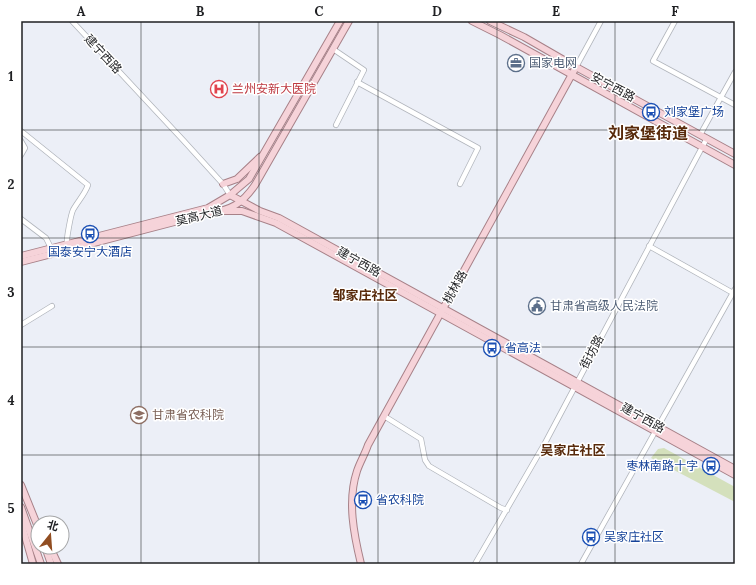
<svg xmlns="http://www.w3.org/2000/svg" width="756" height="585" font-family="Lora,'Noto Sans SC',serif">
<style>
.green{fill:#d4e0bc}
.lines{fill:none;stroke-linecap:round;stroke-linejoin:round}
.minor-casing{stroke:#b1b5bc;stroke-width:6}
.major-casing{stroke:#a78188;stroke-width:8}
.minor{stroke:#fff;stroke-width:4.5}
.major{stroke:#f6d3d9;stroke-width:6}
.grid{fill:none;stroke:#1f2023;stroke-width:1;stroke-opacity:0.55}
.labels{text-anchor:middle;stroke-width:3;stroke-linejoin:round;paint-order:stroke}
.street-label{font-size:12px;fill:#1f2023;stroke:#fff}
.service-label{font-size:12px;fill:#4e5e75;stroke:#fff;text-anchor:start}
.health-label{font-size:12px;fill:#be3a42;stroke:#fff;text-anchor:start}
.transit-label{font-size:12px;fill:#164399;stroke:#fff;text-anchor:start}
.education-label{font-size:12px;fill:#785e54;stroke:#fff;text-anchor:start}
.neighbourhood-label{font-size:13px;font-weight:bold;fill:#582a0b;stroke:#fff}
.district-label{font-size:16px;font-weight:bold;fill:#582a0b;stroke:#fff}
.neatline{fill:none;stroke:#1f2023;stroke-width:1.5}
.grid-label{font-size:13px;text-anchor:middle;font-weight:bold;fill:#1f2023}
</style>
<rect width="100%" height="100%" fill="#eceff7"/>
<polygon class="green" points="664,448 735,487 735,502 651,458 658,449"/>
<g class="lines">
<g class="minor-casing">
<g id="minor">
<polyline points="72,21 183,140 223,184 230,195"/>
<polyline points="675,21 653,61 735,105"/>
<polyline points="333,49 364,70 336,125"/>
<polyline points="576,67 601,21"/>
<polyline points="357,82 478,148 460,184"/>
<path d="M21,131l67,54c-3,9 -10,16 -15,25 -2,4 -7,30 -6,34"/>
<polyline points="700,135 735,72"/>
<polyline points="21,141 25,148 21,155"/>
<polyline points="21,219 46,238 51,248"/>
<polyline points="649,246 733,293"/>
<polyline points="21,325 52,306"/>
<polyline points="384,416 421,439 425,460 429,466 501,508 507,510"/>
<polyline points="475,564 545,443 707,138"/>
<polyline points="581,564 735,289"/>
</g>
</g>
<g class="major-casing">
<g id="major">
<polyline points="472,21 500,35 735,165"/>
<polyline points="490,21 524,37 576,67 735,154"/>
<polyline points="223,184 237,179 260,157"/>
<polyline points="230,195 260,211 279,218 735,469"/>
<polyline points="224,211 242,211 276,223 735,475"/>
<polyline points="21,256 208,208 230,195 249,179 340,21"/>
<path d="M21,262l188,-49c22,-3 33,-9 46,-28l94,-164"/>
<polyline points="21,485 38,527"/>
<polyline points="21,507 41,564"/>
<polyline points="21,522 33,564"/>
<polyline points="45,547 51,564"/>
<polyline points="50,547 58,564"/>
<path d="M361,564c-7,-29 -14,-63 -4,-93 3,-9 8,-17 11,-26l208,-378"/>
</g>
</g>
<use href="#minor" class="minor"/>
<use href="#major" class="major"/>
</g>
<path class="grid" d="M141,21v543M259,21v543M378,21v543M497,21v543M615,21v543M21,130h714M21,238h714M21,347h714M21,455h714"/>
<defs>
<g id="office-ring" transform="scale(0.9)"><circle r="9.5" fill="#fff" stroke="#5c6f8a" stroke-width="1.5"/><path d="M-6-3h4V-5.5h4V-3h4V5H-6ZM-1-4.5V-3h2v-1.5ZM-6 0V1H6V0Z" fill="#5c6f8a"/></g>
<g id="hospital-ring" transform="scale(0.9)"><circle r="9.5" fill="#fff" stroke="#e0444e" stroke-width="1.5"/><path d="M-5-5h3v3.5h4V-5h3V5h-3V1.5h-4V5h-3Z" fill="#e0444e"/></g>
<g id="bus-ring" transform="scale(0.9)"><circle r="9.5" fill="#fff" stroke="#1a4fb4" stroke-width="1.5"/><path d="M-5-6H5V4H4V6H2V4H-2V6H-4V4H-5ZM-3.5-4V0h7V-4ZM-3.5 1.2v1.5H-2V1.2ZM2 1.2v1.5H3.5V1.2Z" fill="#1a4fb4"/></g>
<g id="civic-ring" transform="scale(0.9)"><circle r="9.5" fill="#fff" stroke="#5c6f8a" stroke-width="1.5"/><path d="M-.6-6.5H3V-4.5H.6V-3L4-1V1h2V6H-6V1h2V-1L-.6-3ZM-1.2 2.5V6h2.4V2.5Z" fill="#5c6f8a"/></g>
<g id="university-ring" transform="scale(0.9)"><circle r="9.5" fill="#fff" stroke="#8d6e63" stroke-width="1.5"/><path d="M0-5L7-2L0 1L-7-2ZM-4 1L0 2.5L4 1V4Q0 6-4 4Z" fill="#8d6e63"/></g>
</defs>
<g fill-rule="evenodd">
<use href="#office-ring" x="516" y="63"/>
<use href="#hospital-ring" x="219" y="89"/>
<use href="#bus-ring" x="651" y="112"/>
<use href="#bus-ring" x="90" y="234"/>
<use href="#civic-ring" x="537" y="306"/>
<use href="#bus-ring" x="492" y="348"/>
<use href="#university-ring" x="139" y="415"/>
<use href="#bus-ring" x="711" y="466"/>
<use href="#bus-ring" x="363" y="500"/>
<use href="#bus-ring" x="591" y="537"/>
</g>
<g class="labels">
<g class="street-label">
<text transform="translate(103 54) rotate(47)" y="4">建宁西路</text>
<text transform="translate(613 87) rotate(28)" y="4">安宁西路</text>
<text transform="translate(199 216) rotate(-14)" y="4">莫高大道</text>
<text transform="translate(359 262) rotate(29)" y="4">建宁西路</text>
<text transform="translate(455 287) rotate(-61)" y="4">桃林路</text>
<text transform="translate(592 352) rotate(-62)" y="4">街坊路</text>
<text transform="translate(643 418) rotate(29)" y="4">建宁西路</text>
</g>
<g class="service-label">
<text x="529" y="67">国家电网</text>
<text x="550" y="310">甘肃省高级人民法院</text>
</g>
<g class="health-label">
<text x="232" y="93">兰州安新大医院</text>
</g>
<g class="transit-label">
<text x="664" y="116">刘家堡广场</text>
<text x="90" y="256" text-anchor="middle">国泰安宁大酒店</text>
<text x="505" y="352">省高法</text>
<text x="698" y="470" text-anchor="end">枣林南路十字</text>
<text x="376" y="504">省农科院</text>
<text x="604" y="541">吴家庄社区</text>
</g>
<g class="education-label">
<text x="152" y="419">甘肃省农科院</text>
</g>
<g class="neighbourhood-label">
<text x="365" y="300">邹家庄社区</text>
<text x="573" y="455">吴家庄社区</text>
</g>
<g class="district-label">
<text x="648" y="139">刘家堡街道</text>
</g>
</g>
<rect width="756" height="585" fill="none" stroke="#ffffff" stroke-width="44"/>
<g transform="translate(50 535) rotate(17)"><circle r="19" fill="#ffffff" stroke="#a5a6a7"/>
<path d="M0-3L7 15L0 10L-7 15Z" fill="#914d21"/>
<text y="-6" font-size="11" font-weight="bold" text-anchor="middle" fill="#1f2023">北</text>
</g>
<rect x="22" y="22" width="712" height="541" class="neatline"/>
<g class="grid-label">
<text x="81" y="16">A</text>
<text x="200" y="16">B</text>
<text x="319" y="16">C</text>
<text x="437" y="16">D</text>
<text x="556" y="16">E</text>
<text x="675" y="16">F</text>
<text x="11" y="81">1</text>
<text x="11" y="189">2</text>
<text x="11" y="297">3</text>
<text x="11" y="405">4</text>
<text x="11" y="513">5</text>
</g>
</svg>
